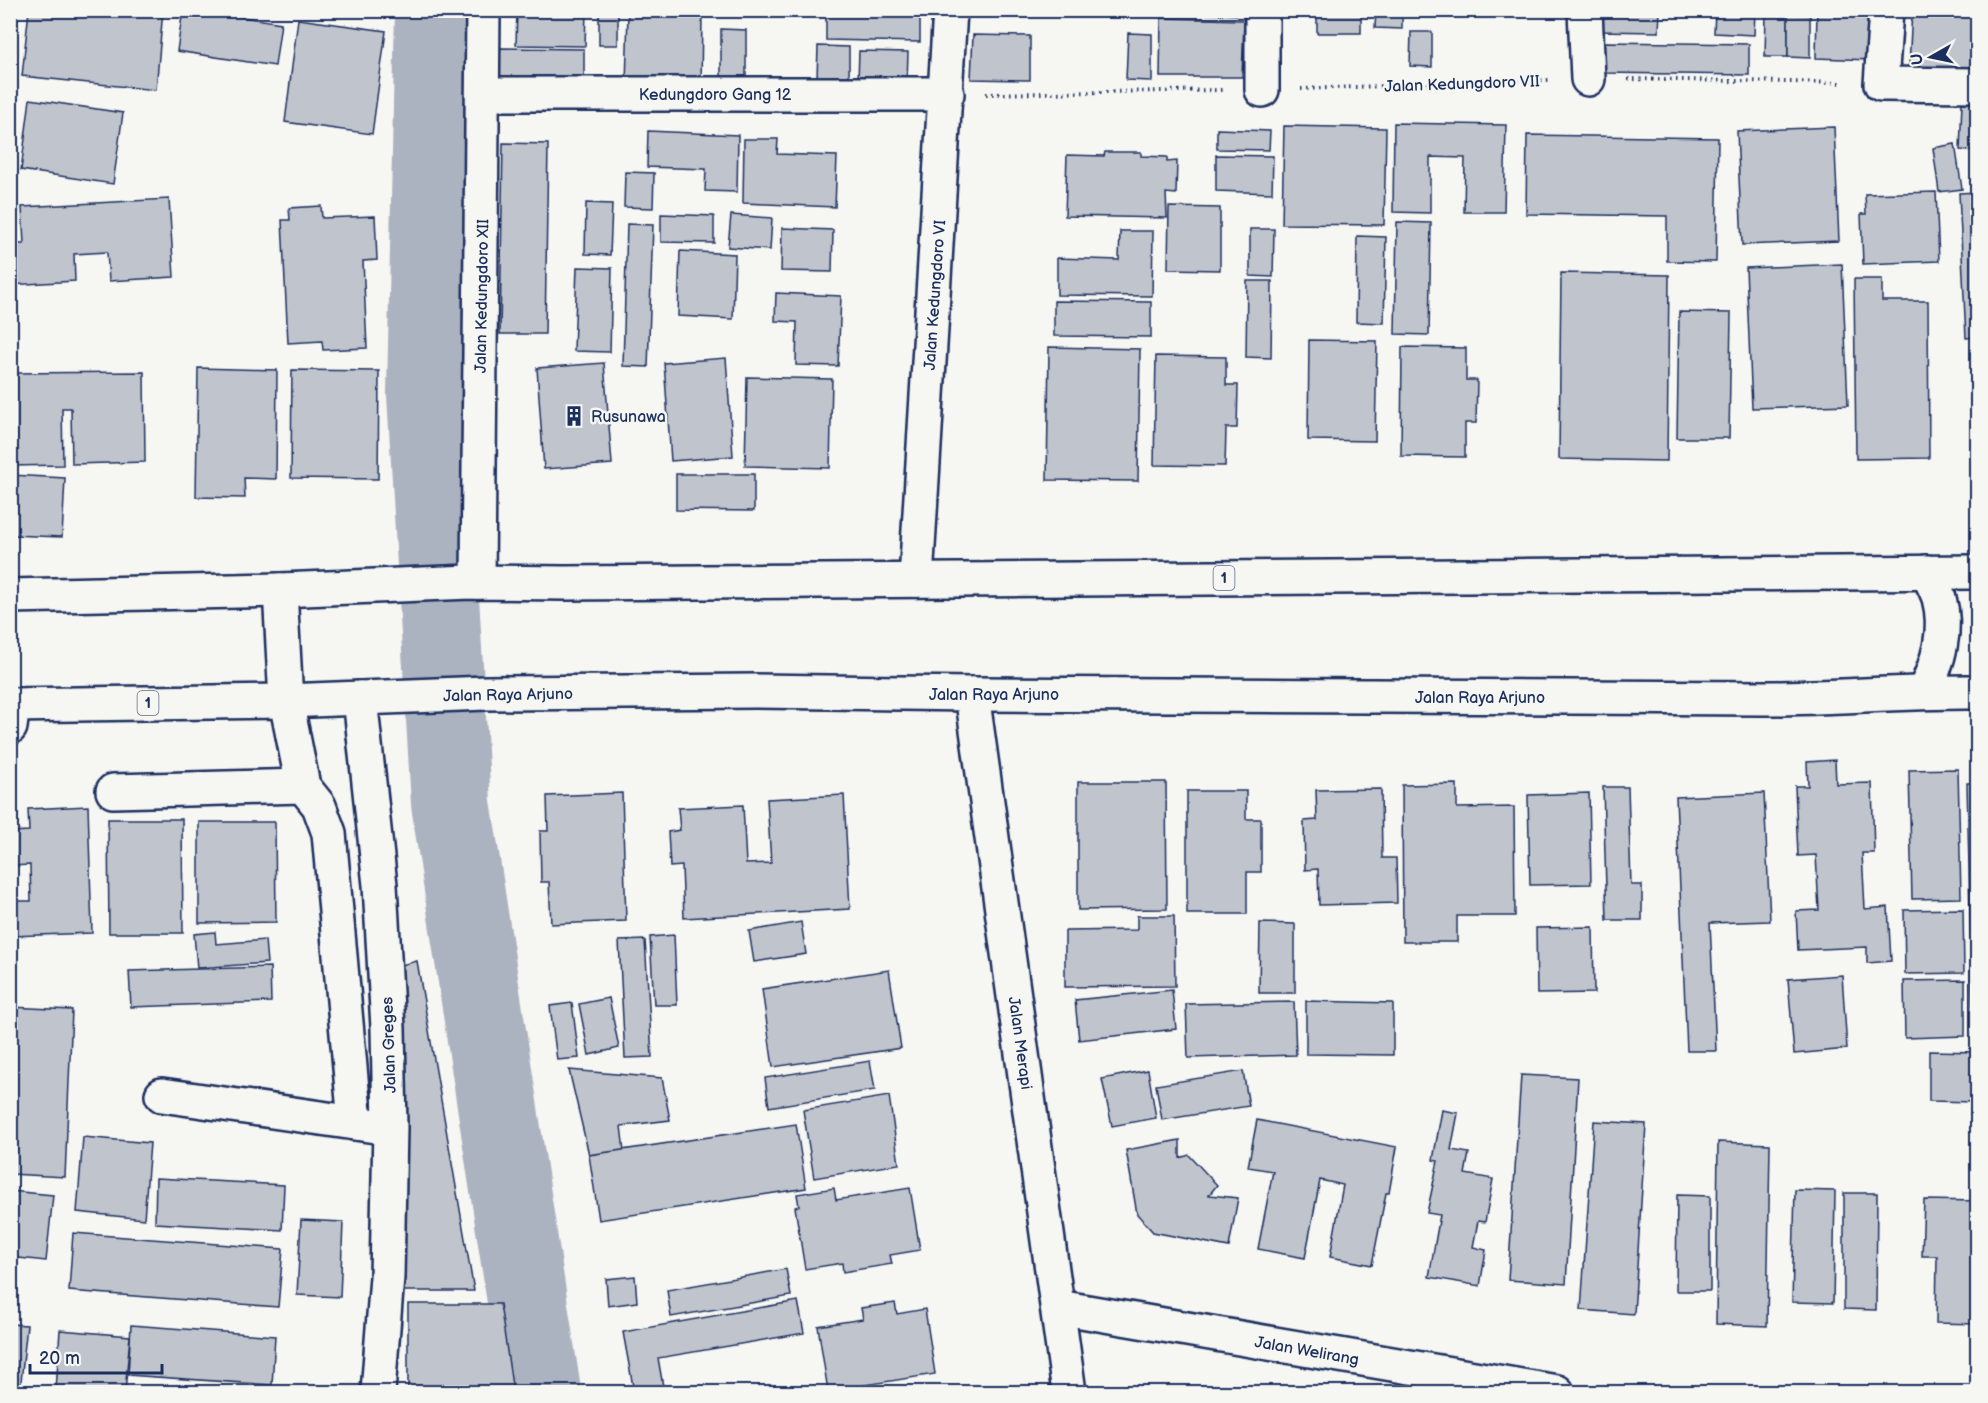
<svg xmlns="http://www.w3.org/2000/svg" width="1988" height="1403" font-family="'Balsamiq Sans',sans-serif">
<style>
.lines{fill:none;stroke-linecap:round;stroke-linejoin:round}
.river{stroke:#abb2c0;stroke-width:80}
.building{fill:#c0c4cd;stroke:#1b2f5e;stroke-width:1.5}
.minor-casing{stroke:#1b2f5e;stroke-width:38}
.highway-casing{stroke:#1b2f5e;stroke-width:38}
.path{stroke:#1b2f5e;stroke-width:4;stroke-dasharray:1.5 4.5;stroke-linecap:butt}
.minor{stroke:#f6f6f2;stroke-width:33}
.highway{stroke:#f6f6f2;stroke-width:33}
.labels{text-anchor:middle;stroke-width:5;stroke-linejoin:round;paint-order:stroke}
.shield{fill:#f6f6f2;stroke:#5d6b8a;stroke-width:1.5}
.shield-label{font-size:15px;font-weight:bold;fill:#1b2f5e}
.street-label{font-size:16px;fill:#1b2f5e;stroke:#f6f6f2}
.poi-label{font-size:16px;fill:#1b2f5e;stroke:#f6f6f2;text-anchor:start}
</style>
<rect width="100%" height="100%" fill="#f6f6f2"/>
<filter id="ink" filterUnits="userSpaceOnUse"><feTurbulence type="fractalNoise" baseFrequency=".0167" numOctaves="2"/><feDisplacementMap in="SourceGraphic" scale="12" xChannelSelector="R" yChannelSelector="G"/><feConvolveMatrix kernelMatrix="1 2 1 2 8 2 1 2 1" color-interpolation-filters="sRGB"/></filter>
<g filter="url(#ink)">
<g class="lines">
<polyline class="river" points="435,10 427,394 451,803 541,1392"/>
</g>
<g class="building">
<polygon points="29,10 163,10 156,90 22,76"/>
<polygon points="183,10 198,10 281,23 275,66 177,51"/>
<polygon points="517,10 586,10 585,46 516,45"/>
<rect x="599" y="10" width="19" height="35"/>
<polygon points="826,10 920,10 920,42 826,40"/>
<polygon points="1180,10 1249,10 1249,15 1180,13"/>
<rect x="1317" y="10" width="44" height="23"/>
<polygon points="1376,10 1402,10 1402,29 1375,28"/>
<polygon points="1598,10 1660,10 1659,32 1598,31"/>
<polygon points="1715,10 1755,10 1754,35 1714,33"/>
<polygon points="1817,10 1873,10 1871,60 1816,58"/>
<polygon points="1912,10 1978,12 1975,73 1909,68"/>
<polygon points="628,12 702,14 701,87 626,86"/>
<polygon points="1766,14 1788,14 1788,57 1765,57"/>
<polygon points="1788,14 1810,15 1810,58 1788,57"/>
<polygon points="1161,18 1244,20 1242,77 1160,77"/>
<polygon points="298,19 386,31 372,134 285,122"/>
<polygon points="721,29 746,30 746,87 721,87"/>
<polygon points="1411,32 1432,32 1432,67 1410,66"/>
<polygon points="1128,33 1152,34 1152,81 1126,80"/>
<polygon points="973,35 1030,36 1030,80 971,79"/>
<polygon points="1604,42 1749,44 1749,75 1604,73"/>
<polygon points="818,46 849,47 849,79 817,79"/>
<polygon points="499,48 584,49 584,84 499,83"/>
<polygon points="859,51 908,52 907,82 858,82"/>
<polygon points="30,99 123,113 113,184 21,170"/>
<polygon points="1962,103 1978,103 1978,151 1960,150"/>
<polygon points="1394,123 1506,125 1504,212 1464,212 1465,158 1430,157 1430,213 1393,212"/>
<polygon points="1284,126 1386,128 1384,225 1282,224"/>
<polygon points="1834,127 1839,241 1742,245 1737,131"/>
<polygon points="1217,129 1270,131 1269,150 1217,149"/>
<polygon points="648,131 738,135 737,192 705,191 706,169 647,167"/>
<polygon points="1527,135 1718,138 1716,262 1667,261 1667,216 1526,214"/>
<polygon points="744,139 778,139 777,154 837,156 835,207 743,203"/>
<polygon points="503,143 548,144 545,334 500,334"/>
<polygon points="1955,144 1962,189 1939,192 1933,148"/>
<polygon points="1105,152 1141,152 1141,156 1167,157 1167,162 1177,161 1176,194 1166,193 1167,218 1065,216 1067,155 1104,156"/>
<polygon points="1216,155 1273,156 1272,193 1216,191"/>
<polygon points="625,172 654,173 653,208 624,207"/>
<polygon points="1936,192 1939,261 1863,264 1861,214 1866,214 1865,194"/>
<polygon points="1978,192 1978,337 1966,338 1959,193"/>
<polygon points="169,199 174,277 109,281 107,252 74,254 75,281 10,285 10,244 24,244 22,207"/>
<polygon points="586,203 612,204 610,255 585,254"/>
<polygon points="321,206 322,218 375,216 377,260 363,261 367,348 323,350 322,341 288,343 282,220 290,220 289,208"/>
<polygon points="1169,207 1220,208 1220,270 1168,269"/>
<polygon points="661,214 714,216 714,243 661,242"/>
<polygon points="731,215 772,218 770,250 728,247"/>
<polygon points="1397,222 1431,223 1429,335 1395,334"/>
<polygon points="627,224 653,225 648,367 623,366"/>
<polygon points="782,228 833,230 832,272 781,271"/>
<polygon points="1250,229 1274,229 1273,277 1250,276"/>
<polygon points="1120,231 1153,231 1152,296 1057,295 1057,258 1119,260"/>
<polygon points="1357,236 1386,237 1384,323 1356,322"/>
<polygon points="680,251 735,254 733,319 678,316"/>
<polygon points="1842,264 1848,405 1752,408 1746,268"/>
<polygon points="577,267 612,268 610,352 574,351"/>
<polygon points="1561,273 1669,275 1667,461 1559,459"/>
<polygon points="1854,279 1882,279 1882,301 1928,301 1929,458 1856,459"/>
<polygon points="1247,281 1272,281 1271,358 1246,357"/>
<polygon points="776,293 841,296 838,366 796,365 797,322 775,321"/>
<polygon points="1054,301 1151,302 1151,337 1054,336"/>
<polygon points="1679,312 1731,313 1729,438 1677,438"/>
<polygon points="1309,340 1377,341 1375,441 1308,440"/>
<polygon points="1049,347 1140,349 1138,481 1047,480"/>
<polygon points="1402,347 1466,348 1466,380 1477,380 1476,423 1465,423 1465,457 1401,456"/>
<polygon points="1156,356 1226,357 1226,385 1238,385 1237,428 1226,428 1225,466 1154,465"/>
<polygon points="726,358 733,456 671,461 664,363"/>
<polygon points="604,363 612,464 544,469 537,368"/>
<polygon points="198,368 277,370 276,479 244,478 245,498 196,497"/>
<polygon points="292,370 379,371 378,479 291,478"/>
<polygon points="144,372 145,462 72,464 71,408 62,408 63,465 10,466 10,373"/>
<polygon points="747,377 832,379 830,468 745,466"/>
<polygon points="676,474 754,474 754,511 676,510"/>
<polygon points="10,475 65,478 62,537 10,535"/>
<polygon points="1835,760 1836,784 1872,783 1874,853 1862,853 1865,909 1888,907 1891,961 1867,963 1867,947 1798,950 1796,911 1819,910 1816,855 1798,856 1795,786 1808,786 1807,762"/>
<polygon points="1958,769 1961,898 1912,899 1909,770"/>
<polygon points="1078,782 1166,782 1167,909 1078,910"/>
<polygon points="1967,783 1978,783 1978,1039 1973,1039"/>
<polygon points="1457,784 1457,808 1514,807 1515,916 1457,916 1457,942 1403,942 1402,785"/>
<polygon points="1603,787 1628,787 1631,885 1642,885 1642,920 1607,920"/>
<polygon points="1381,789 1382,858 1396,858 1397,903 1319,905 1318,869 1305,870 1304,821 1317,820 1316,790"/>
<polygon points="1187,791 1246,791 1246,819 1261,819 1261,872 1247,872 1247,914 1187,914"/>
<polygon points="622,793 626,921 551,924 549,882 541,882 540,831 548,831 547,796"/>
<polygon points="1589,793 1591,884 1530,885 1528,795"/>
<polygon points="1764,793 1770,921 1710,923 1716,1051 1687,1051 1676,797"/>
<polygon points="844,795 850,909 684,918 682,866 670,867 668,832 680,830 678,808 743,805 746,864 771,863 767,799"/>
<polygon points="88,806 92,933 11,936 10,901 31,901 30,865 10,866 10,832 29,831 28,809"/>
<polygon points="108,819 182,819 183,933 109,933"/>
<polygon points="199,822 275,822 276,922 199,923"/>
<polygon points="1963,909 1964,973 1905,974 1904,910"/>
<polygon points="1137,916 1174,916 1175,986 1065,987 1065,931 1137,930"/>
<polygon points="801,922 806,954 754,962 749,931"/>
<polygon points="1260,923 1295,924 1295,993 1259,993"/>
<polygon points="1593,927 1594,993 1537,994 1536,928"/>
<polygon points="215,932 216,944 265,940 267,963 197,968 194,934"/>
<polygon points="674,935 677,1005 654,1005 650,937"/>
<polygon points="645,940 652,1057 625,1058 619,941"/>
<polygon points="417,961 474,1291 404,1291 397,966"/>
<polygon points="270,967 271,1002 131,1007 129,971"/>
<polygon points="889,970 901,1048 773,1067 762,989"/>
<polygon points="1842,975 1847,1049 1794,1054 1788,979"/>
<polygon points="1965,980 1965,1036 1905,1038 1904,981"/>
<polygon points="1172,990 1176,1029 1079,1040 1075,1000"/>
<polygon points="609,998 619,1048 589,1055 579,1004"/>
<polygon points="1306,1001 1393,1003 1393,1055 1306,1054"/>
<polygon points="1294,1002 1296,1055 1188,1058 1186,1004"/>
<polygon points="572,1003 579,1058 557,1060 550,1006"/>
<polygon points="10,1007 72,1010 65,1177 10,1174"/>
<polygon points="1929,1051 1978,1052 1978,1102 1929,1101"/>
<polygon points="870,1061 875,1090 769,1107 765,1078"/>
<polygon points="569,1070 662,1078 670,1120 621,1126 624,1151 589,1155"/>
<polygon points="1148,1070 1156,1118 1112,1126 1102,1079"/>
<polygon points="1243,1071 1249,1106 1162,1120 1156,1085"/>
<polygon points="1521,1075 1578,1078 1566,1284 1508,1280"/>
<polygon points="889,1096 899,1164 814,1178 803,1110"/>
<polygon points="1442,1110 1458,1113 1451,1150 1469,1153 1465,1174 1493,1179 1485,1222 1478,1221 1473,1247 1486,1250 1480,1286 1429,1277 1440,1215 1427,1213 1438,1161 1433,1160"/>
<polygon points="1257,1120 1397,1147 1389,1193 1386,1193 1372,1265 1330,1257 1343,1185 1320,1180 1305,1258 1258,1249 1273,1171 1248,1167"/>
<polygon points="1594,1121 1646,1124 1634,1314 1581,1310"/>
<polygon points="796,1124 806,1188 599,1220 589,1155"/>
<polygon points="83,1137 150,1143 144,1219 77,1212"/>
<polygon points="1180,1140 1180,1158 1189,1155 1217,1185 1209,1195 1238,1198 1229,1247 1153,1232 1137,1214 1126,1150"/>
<polygon points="1718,1142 1770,1144 1767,1326 1716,1324"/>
<polygon points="156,1178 284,1185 282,1230 155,1223"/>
<polygon points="834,1188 836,1200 910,1188 920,1250 890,1255 892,1264 843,1272 842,1263 805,1269 795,1207 799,1206 797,1194"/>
<polygon points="1795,1190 1835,1191 1833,1303 1792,1302"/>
<polygon points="10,1191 53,1195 46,1261 10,1257"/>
<polygon points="1844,1193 1877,1193 1876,1310 1844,1309"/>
<polygon points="1677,1195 1710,1196 1710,1291 1676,1291"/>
<polygon points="1924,1200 1978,1201 1978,1324 1936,1323 1937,1256 1922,1256"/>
<polygon points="301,1220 343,1222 340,1297 297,1295"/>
<polygon points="73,1233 283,1249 278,1307 69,1291"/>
<polygon points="786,1269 791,1296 671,1317 667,1290"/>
<polygon points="635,1276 637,1302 608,1306 606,1279"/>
<polygon points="798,1301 804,1333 658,1358 664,1392 634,1392 623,1332"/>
<polygon points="895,1303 897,1314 925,1309 935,1374 828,1391 818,1326 863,1319 861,1308"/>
<polygon points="408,1304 500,1304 513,1392 408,1392"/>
<polygon points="10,1324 27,1325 20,1391 10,1390"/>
<polygon points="131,1325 275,1336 272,1385 128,1375"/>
<polygon points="60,1330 130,1336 125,1392 56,1390"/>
</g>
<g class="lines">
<g class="minor-casing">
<g id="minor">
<polyline points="1585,10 1588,79"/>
<polyline points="1886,10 1881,84 1978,85"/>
<polyline points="1262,90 1262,10"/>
<polyline points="484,94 947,94"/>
<polyline points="916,580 950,10"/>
<polyline points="478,582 483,10"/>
<polyline points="280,590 286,701 303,786 319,806 329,833 355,1123"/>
<polyline points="972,694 1069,1392"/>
<polyline points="360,698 380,885 388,1028 390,1127 387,1277 378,1392"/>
<polyline points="10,727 13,705"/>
<polyline points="113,791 303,786"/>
<polyline points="162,1095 376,1126"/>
<polyline points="1058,1307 1557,1392"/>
</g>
</g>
<g class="highway-casing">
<g id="highway">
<polyline points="10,596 280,590 470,582 564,583 1978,572"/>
<path d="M1924,692c14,-29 24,-61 15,-94 -3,-9 -8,-18 -12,-26"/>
<path d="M10,705l276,-4 200,-8 270,-2 216,3 792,4c72,0 142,-7 214,-6"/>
</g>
</g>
<g class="path">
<polyline points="1628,79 1843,83"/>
<polyline points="1301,89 1549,80"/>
<polyline points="986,94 1222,90"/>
</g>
<use href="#minor" class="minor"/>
<use href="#highway" class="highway"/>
</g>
</g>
<defs>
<g id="building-bare" transform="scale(1.62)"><path d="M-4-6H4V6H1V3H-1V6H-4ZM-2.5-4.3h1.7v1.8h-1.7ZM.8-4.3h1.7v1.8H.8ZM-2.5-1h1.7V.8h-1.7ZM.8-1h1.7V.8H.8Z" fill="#1b2f5e" stroke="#f6f6f2" stroke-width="2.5" paint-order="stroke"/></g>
</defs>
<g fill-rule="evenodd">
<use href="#building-bare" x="574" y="416"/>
</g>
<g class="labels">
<g class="shield">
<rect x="1213.5" y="566" width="21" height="24" rx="4.5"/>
<rect x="137.5" y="691" width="21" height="24" rx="4.5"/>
</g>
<g class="shield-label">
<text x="1224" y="583">1</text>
<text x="148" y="708">1</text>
</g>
<g class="street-label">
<text transform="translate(1462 83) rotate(-2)" y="6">Jalan Kedungdoro VII</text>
<text x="715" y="100">Kedungdoro Gang 12</text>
<text transform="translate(934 295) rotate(-86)" y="6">Jalan Kedungdoro VI</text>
<text transform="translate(481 296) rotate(-89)" y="6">Jalan Kedungdoro XII</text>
<text transform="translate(508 694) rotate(-1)" y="6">Jalan Raya Arjuno</text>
<text x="994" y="700">Jalan Raya Arjuno</text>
<text x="1480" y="703">Jalan Raya Arjuno</text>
<text transform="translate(1021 1043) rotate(82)" y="6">Jalan Merapi</text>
<text transform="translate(388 1045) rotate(-92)" y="6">Jalan Greges</text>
<text transform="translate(1307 1350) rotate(10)" y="6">Jalan Welirang</text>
</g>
<g class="poi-label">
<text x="591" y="422">Rusunawa</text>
</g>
</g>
<rect width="1988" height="1403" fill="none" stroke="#f6f6f2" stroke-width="36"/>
<rect x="18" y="18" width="1952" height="1367" fill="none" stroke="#1b2f5e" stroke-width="2" filter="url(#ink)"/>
<g transform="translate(1931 57) rotate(261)" stroke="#f6f6f2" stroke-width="4.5" paint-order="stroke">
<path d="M0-4.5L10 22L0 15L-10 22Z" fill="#1b2f5e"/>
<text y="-9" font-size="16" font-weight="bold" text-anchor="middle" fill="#1b2f5e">U</text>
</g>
<path d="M30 1364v9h132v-9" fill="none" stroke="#1b2f5e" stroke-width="3"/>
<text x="39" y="1364" font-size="18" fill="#1b2f5e" stroke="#f6f6f2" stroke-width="4.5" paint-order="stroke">20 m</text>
</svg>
